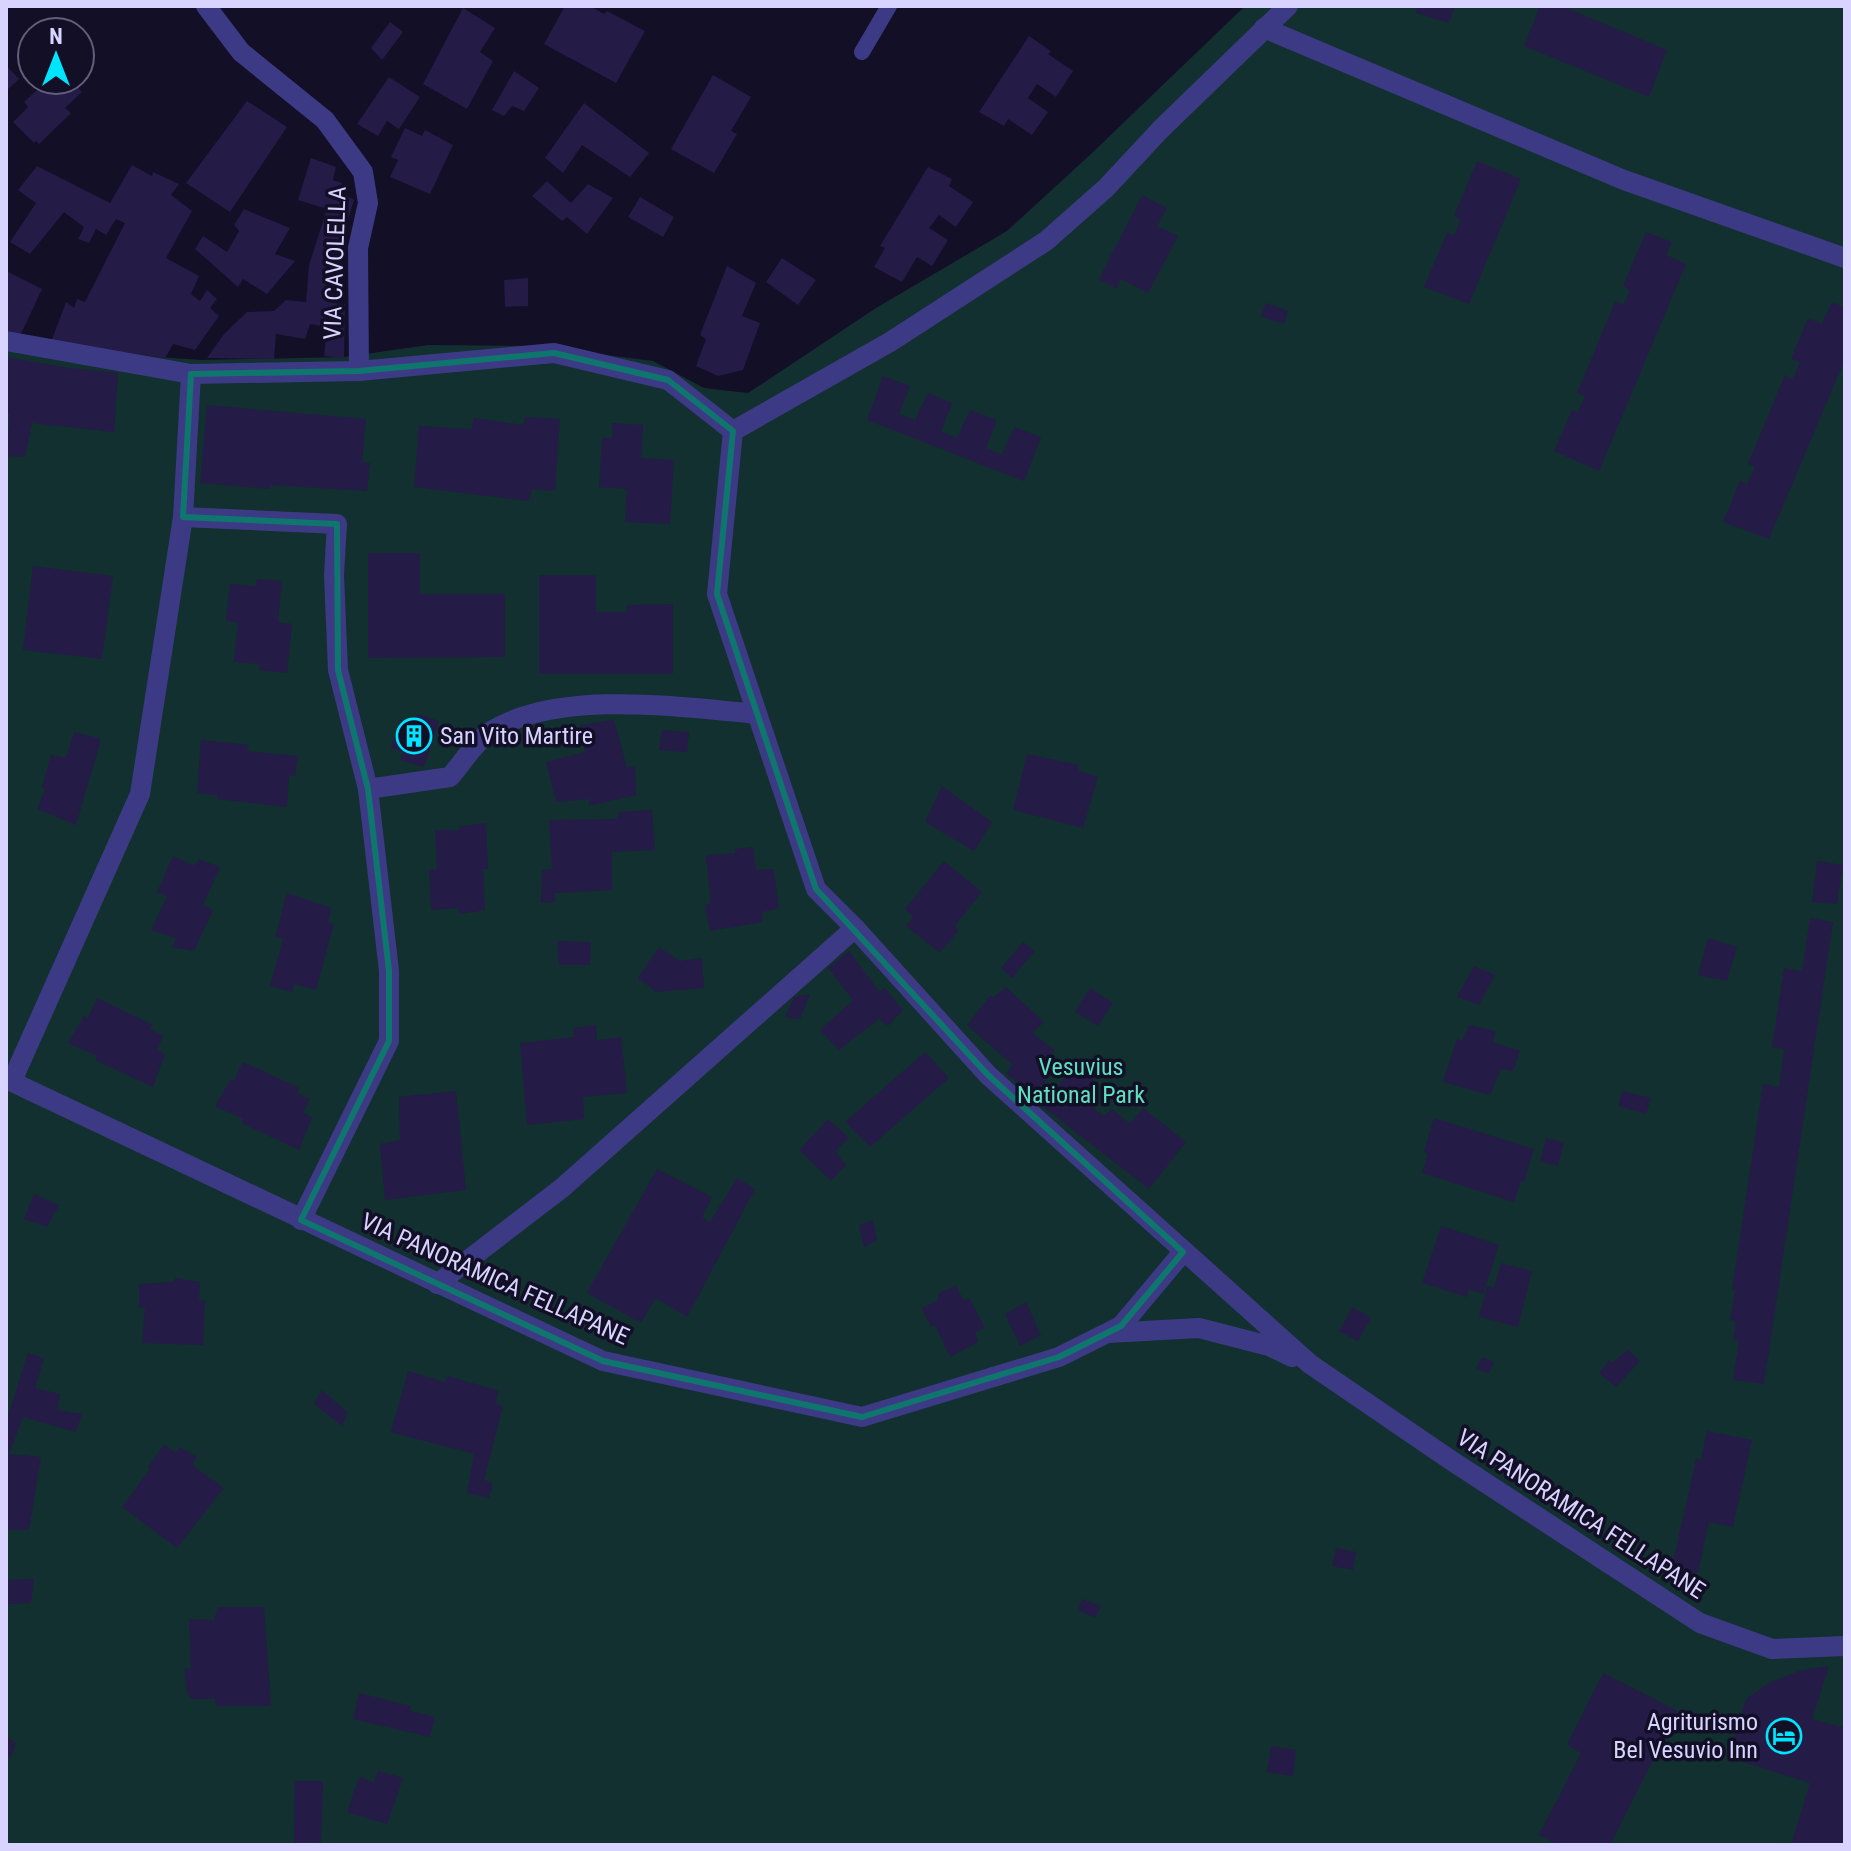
<svg xmlns="http://www.w3.org/2000/svg" width="1851" height="1851" font-family="'Roboto Condensed',sans-serif">
<style>
.green{fill:#12302f}
.building{fill:#241b47}
.lines{fill:none;stroke-linecap:round;stroke-linejoin:round}
.lane{stroke:#3d3a85;stroke-width:16}
.street{stroke:#3d3a85;stroke-width:20}
.marked{fill:none;stroke:#0f766e;stroke-width:6;stroke-linejoin:round}
.labels{text-anchor:middle;stroke-width:7;stroke-linejoin:round;paint-order:stroke}
.street-label{font-size:24px;fill:#d9d4ff;stroke:#130f26}
.poi-label{font-size:24px;fill:#d9d4ff;stroke:#130f26;text-anchor:start}
.park-label{font-size:24px;fill:#5fe0c0;stroke:#130f26}
</style>
<rect width="100%" height="100%" fill="#130f26"/>
<polygon class="green" points="1245,6 1845,6 1845,1845 6,1845 6,333 157,357 201,360 345,357 428,345 538,346 653,361 704,388 748,393 876,308 1007,231 1092,153"/>
<g class="building">
<polygon points="565,6 590,6 604,14 607,11 645,31 616,83 544,44"/>
<polygon points="1418,6 1455,6 1449,23 1416,13"/>
<polygon points="1540,6 1562,6 1667,50 1649,97 1524,46"/>
<polygon points="463,8 495,28 480,52 493,61 467,109 423,84"/>
<polygon points="390,22 403,32 382,60 371,48"/>
<polygon points="1029,36 1051,51 1048,54 1073,71 1056,97 1037,84 1028,98 1048,112 1032,135 1008,119 1004,126 979,112"/>
<polygon points="6,65 19,79 6,91"/>
<polygon points="514,71 539,88 524,111 512,106 504,116 492,110"/>
<polygon points="713,75 751,97 731,131 737,134 714,173 671,149"/>
<polygon points="389,77 420,97 399,129 387,121 378,136 357,124"/>
<polygon points="48,80 71,80 82,92 65,108 71,113 39,144 36,141 34,143 13,122 28,107 24,102"/>
<polygon points="247,101 287,127 230,212 186,183"/>
<polygon points="584,103 649,153 630,177 582,145 563,173 545,158"/>
<polygon points="405,128 422,136 425,130 453,145 430,194 390,177 398,160 391,157"/>
<polygon points="311,158 336,167 333,180 342,183 341,192 354,200 334,264 332,303 345,304 344,358 324,356 327,327 310,324 305,339 276,334 274,359 207,358 224,334 247,312 274,311 286,300 306,302 309,265 327,209 298,200"/>
<polygon points="1477,161 1521,179 1469,304 1424,287 1447,233 1454,235 1461,219 1454,216"/>
<polygon points="132,165 152,176 153,172 179,184 171,195 192,211 166,258 199,276 191,294 200,301 207,290 217,299 210,308 219,316 195,350 173,344 165,358 51,342 66,302 74,308 77,299 85,302 125,223 116,219 106,235 96,229 89,243 78,239 84,227 64,212 30,254 10,242 36,203 18,190 37,166 110,203"/>
<polygon points="928,167 952,179 949,186 973,202 956,227 939,215 929,228 948,240 932,266 917,257 902,282 874,267 885,248 880,246"/>
<polygon points="547,181 571,203 588,184 613,198 587,234 567,217 562,221 532,196"/>
<polygon points="1142,195 1167,208 1157,226 1178,236 1148,293 1121,279 1117,289 1099,279"/>
<polygon points="640,197 674,217 663,237 628,217"/>
<polygon points="244,209 290,228 275,254 295,261 267,294 243,279 238,287 195,249 203,236 227,252 239,231 234,225"/>
<polygon points="1646,232 1672,242 1666,255 1686,264 1599,471 1554,451 1572,410 1578,412 1585,396 1577,393 1615,302 1624,304 1630,290 1623,286"/>
<polygon points="782,258 816,280 798,305 766,282"/>
<polygon points="727,266 756,283 742,316 760,323 743,370 718,376 696,366 706,339 700,335"/>
<polygon points="6,271 42,289 21,334 6,332"/>
<polygon points="528,278 528,306 505,307 504,280"/>
<polygon points="1832,302 1845,308 1845,359 1769,539 1723,522 1740,481 1747,484 1755,467 1748,464 1785,375 1793,379 1800,362 1791,359 1808,318 1822,324"/>
<polygon points="1266,303 1288,311 1284,324 1261,316"/>
<polygon points="6,357 70,368 118,373 114,432 32,423 25,457 6,456 10,414 6,413"/>
<polygon points="883,376 910,386 899,414 915,420 928,393 952,403 941,432 957,438 970,410 997,420 986,448 1002,455 1014,427 1041,437 1024,481 867,420"/>
<polygon points="207,405 366,419 362,462 370,463 367,491 270,485 270,489 200,483"/>
<polygon points="525,417 560,419 555,491 532,489 529,501 414,487 419,426 471,429 474,418 523,425"/>
<polygon points="612,423 643,425 641,458 674,460 670,524 625,522 627,489 599,487 602,438 612,438"/>
<polygon points="368,553 420,553 420,594 505,594 505,657 368,658"/>
<polygon points="33,566 113,576 102,659 23,650"/>
<polygon points="539,575 596,575 596,612 627,612 627,605 673,604 673,674 539,674"/>
<polygon points="257,579 282,581 278,622 292,624 287,673 259,670 259,664 234,662 238,623 226,621 230,584 256,586"/>
<polygon points="417,714 439,721 424,767 400,760 403,752 391,748 400,720 414,724"/>
<polygon points="614,720 627,768 635,766 636,795 589,806 589,799 556,802 546,762 585,752 580,725"/>
<polygon points="662,730 689,732 687,752 659,750"/>
<polygon points="74,732 101,739 76,825 37,809 45,789 42,787 51,755 66,758"/>
<polygon points="201,740 249,745 247,751 298,756 295,776 289,775 287,807 217,799 217,795 197,793"/>
<polygon points="1027,754 1079,765 1079,771 1098,777 1083,828 1013,810"/>
<polygon points="942,786 992,822 974,851 925,822"/>
<polygon points="652,810 655,850 612,852 612,890 555,893 555,902 541,903 542,870 552,869 549,820 617,819 619,812"/>
<polygon points="486,823 488,869 483,869 485,910 460,914 458,908 431,910 429,870 437,869 435,830 459,830 460,826"/>
<polygon points="753,847 756,870 774,869 779,908 762,912 763,922 710,931 705,905 711,904 706,855 736,853 735,849"/>
<polygon points="173,856 195,866 198,859 220,867 203,905 213,910 194,951 172,947 176,938 151,930 167,897 157,892"/>
<polygon points="944,861 982,892 955,925 958,931 940,953 906,926 913,917 905,909"/>
<polygon points="1817,861 1843,865 1837,904 1812,902"/>
<polygon points="287,893 331,908 328,922 334,924 316,990 294,984 292,992 270,986 283,939 275,937"/>
<polygon points="1810,918 1833,922 1764,1384 1733,1380 1739,1341 1733,1340 1736,1321 1730,1320 1735,1290 1732,1290 1763,1084 1779,1087 1784,1049 1772,1047 1784,968 1802,971"/>
<polygon points="1708,938 1737,947 1727,981 1698,975"/>
<polygon points="557,941 591,942 590,965 559,965"/>
<polygon points="1023,942 1035,951 1012,978 1001,968"/>
<polygon points="659,947 680,961 702,958 704,988 656,992 638,978"/>
<polygon points="849,951 879,991 885,988 903,1010 888,1026 879,1019 839,1050 820,1030 853,1000 828,968"/>
<polygon points="1474,966 1495,975 1479,1005 1457,997"/>
<polygon points="1006,987 1044,1022 1032,1033 1055,1050 1042,1064 1051,1075 1033,1095 1006,1073 1013,1065 967,1025 990,996 994,997"/>
<polygon points="1090,988 1113,1003 1098,1026 1075,1012"/>
<polygon points="810,994 800,1019 785,1017 794,997"/>
<polygon points="97,998 153,1025 150,1029 163,1036 157,1050 165,1054 153,1087 95,1060 97,1056 68,1043 84,1016 88,1018"/>
<polygon points="596,1025 597,1040 621,1037 627,1093 583,1097 584,1119 527,1125 520,1043 574,1037 573,1028"/>
<polygon points="1469,1025 1496,1031 1492,1042 1520,1051 1513,1071 1501,1069 1490,1095 1443,1082 1457,1039 1462,1041"/>
<polygon points="925,1052 949,1078 870,1147 845,1122"/>
<polygon points="243,1062 299,1088 297,1093 310,1099 303,1113 312,1117 299,1150 242,1123 243,1119 215,1106 231,1079 234,1081"/>
<polygon points="1076,1064 1095,1081 1081,1096 1103,1116 1112,1109 1130,1124 1143,1108 1186,1142 1149,1189 1042,1106"/>
<polygon points="456,1091 466,1190 385,1200 380,1144 400,1140 399,1097"/>
<polygon points="1622,1091 1651,1098 1646,1114 1618,1106"/>
<polygon points="1434,1118 1534,1149 1524,1182 1521,1181 1514,1202 1422,1173 1428,1154 1424,1152"/>
<polygon points="828,1119 849,1138 835,1151 846,1165 831,1181 799,1150"/>
<polygon points="1546,1138 1564,1142 1558,1166 1540,1162"/>
<polygon points="657,1169 712,1197 702,1217 710,1222 737,1178 755,1189 687,1317 656,1298 641,1323 587,1293"/>
<polygon points="34,1194 59,1205 47,1227 24,1219"/>
<polygon points="873,1220 877,1240 864,1247 859,1225"/>
<polygon points="1441,1226 1499,1245 1483,1294 1469,1289 1467,1297 1422,1283"/>
<polygon points="1501,1263 1532,1271 1518,1327 1479,1317 1487,1286 1494,1288"/>
<polygon points="175,1278 200,1282 199,1300 205,1300 203,1345 142,1343 145,1308 139,1308 139,1284 174,1282"/>
<polygon points="956,1285 963,1300 970,1299 985,1328 975,1332 978,1342 950,1357 935,1325 931,1327 922,1308 938,1300 938,1294"/>
<polygon points="1026,1302 1041,1335 1020,1346 1005,1314"/>
<polygon points="1353,1307 1371,1318 1358,1341 1339,1331"/>
<polygon points="1628,1349 1640,1361 1616,1387 1599,1373 1609,1360 1612,1363"/>
<polygon points="28,1353 44,1358 35,1388 60,1394 58,1410 82,1414 76,1432 23,1417 9,1454 41,1457 29,1530 6,1530 6,1422"/>
<polygon points="1482,1357 1494,1362 1489,1373 1476,1369"/>
<polygon points="408,1371 445,1382 448,1376 499,1391 495,1404 503,1406 484,1480 493,1483 489,1498 467,1493 474,1454 391,1432"/>
<polygon points="322,1390 348,1413 342,1426 314,1404"/>
<polygon points="1707,1431 1752,1440 1733,1527 1709,1522 1698,1573 1672,1567 1696,1459 1701,1460"/>
<polygon points="164,1445 175,1452 180,1447 197,1457 192,1465 224,1488 177,1548 122,1507 150,1469 148,1467"/>
<polygon points="1336,1548 1356,1552 1353,1570 1332,1566"/>
<polygon points="34,1579 31,1603 8,1604 8,1580"/>
<polygon points="1082,1599 1101,1606 1095,1618 1078,1610"/>
<polygon points="218,1607 264,1607 271,1706 216,1706 215,1699 192,1699 187,1693 184,1669 191,1668 189,1619 214,1620"/>
<polygon points="1829,1666 1812,1719 1845,1728 1845,1845 1791,1845 1810,1783 1727,1757 1747,1698 1771,1682 1802,1670"/>
<polygon points="1603,1673 1678,1711 1610,1845 1559,1845 1539,1835 1581,1753 1567,1745"/>
<polygon points="359,1693 411,1706 410,1711 435,1717 430,1737 353,1719"/>
<polygon points="6,1737 16,1743 11,1757 6,1755"/>
<polygon points="1271,1746 1296,1750 1293,1776 1267,1772"/>
<polygon points="378,1771 403,1778 387,1824 347,1812 359,1777 374,1782"/>
<polygon points="295,1781 323,1781 321,1842 294,1845"/>
</g>
<g class="lines">
<polyline class="lane" points="862,52 889,6"/>
<g class="street">
<polyline points="1288,6 1161,129 1106,188 1046,241 890,342 733,431 717,594 816,889 855,928 988,1075 1310,1364 1449,1459 1700,1623 1772,1649 1845,1646"/>
<polyline points="1264,28 1624,180 1845,258"/>
<polyline points="6,341 191,374 183,517 140,794 12,1081"/>
<polyline points="359,371 554,353 668,380 733,431"/>
<polyline points="191,374 359,371 358,248 368,203 363,172 325,120 241,52 206,6"/>
<polyline points="183,517 337,524 334,575 338,670 368,789 389,971 389,1041 301,1220"/>
<path d="M368,789l82,-12c12,-14 26,-36 41,-46 69,-42 189,-24 266,-17"/>
<polyline points="6,1079 603,1361 862,1417 1059,1357 1121,1326 1183,1252"/>
<polyline points="437,1284 562,1188 855,928"/>
<polyline points="1108,1333 1199,1328 1269,1346 1292,1357"/>
</g>
</g>
<path class="marked" d="M554,353l114,27 65,51 -16,163 99,295 172,186 195,177 -62,74 -62,31 -197,60 -259,-56 -302,-141 88,-179v-70l-21,-182 -30,-119 -1,-146 -154,-7 8,-143 168,-3z"/>
<defs>
<g id="building-ring" transform="scale(1.8)"><circle r="9.5" fill="#130f26" stroke="#00e5ff" stroke-width="1.5"/><path d="M-4-6H4V6H1V3H-1V6H-4ZM-2.5-4.3h1.7v1.8h-1.7ZM.8-4.3h1.7v1.8H.8ZM-2.5-1h1.7V.8h-1.7ZM.8-1h1.7V.8H.8Z" fill="#00e5ff"/></g>
<g id="hotel-ring" transform="scale(1.8)"><circle r="9.5" fill="#130f26" stroke="#00e5ff" stroke-width="1.5"/><path d="M-6-4.5h1.5V1H6V5H4.5V3h-9V5H-6ZM-4 0a1.8 1.8 0 1 1 3.6 0ZM.5 0V-2.5h3Q6-2.5 6 0Z" fill="#00e5ff"/></g>
</defs>
<g fill-rule="evenodd">
<use href="#building-ring" x="414" y="736"/>
<use href="#hotel-ring" x="1784" y="1736"/>
</g>
<g class="labels">
<g class="street-label">
<text transform="translate(335 263) rotate(-88)" y="8">VIA CAVOLELLA</text>
<text transform="translate(495 1279) rotate(24)" y="8">VIA PANORAMICA FELLAPANE</text>
<text transform="translate(1581 1514) rotate(33)" y="8">VIA PANORAMICA FELLAPANE</text>
</g>
<g class="poi-label">
<text x="440" y="744">San Vito Martire</text>
<text x="1758" y="1730" text-anchor="end">Agriturismo<tspan x="1758" dy="28">Bel Vesuvio Inn</tspan></text>
</g>
<g class="park-label">
<text x="1081" y="1075">Vesuvius<tspan x="1081" dy="28">National Park</tspan></text>
</g>
</g>
<rect width="1851" height="1851" fill="none" stroke="#d9d4ff" stroke-width="16"/>
<g transform="translate(56 56)"><circle r="38" fill="#130f26" stroke="#625e7d" stroke-width="2"/>
<path d="M0-6L14 30L0 20L-14 30Z" fill="#00e5ff"/>
<text y="-12" font-size="22" font-weight="bold" text-anchor="middle" fill="#d9d4ff">N</text>
</g>
</svg>
